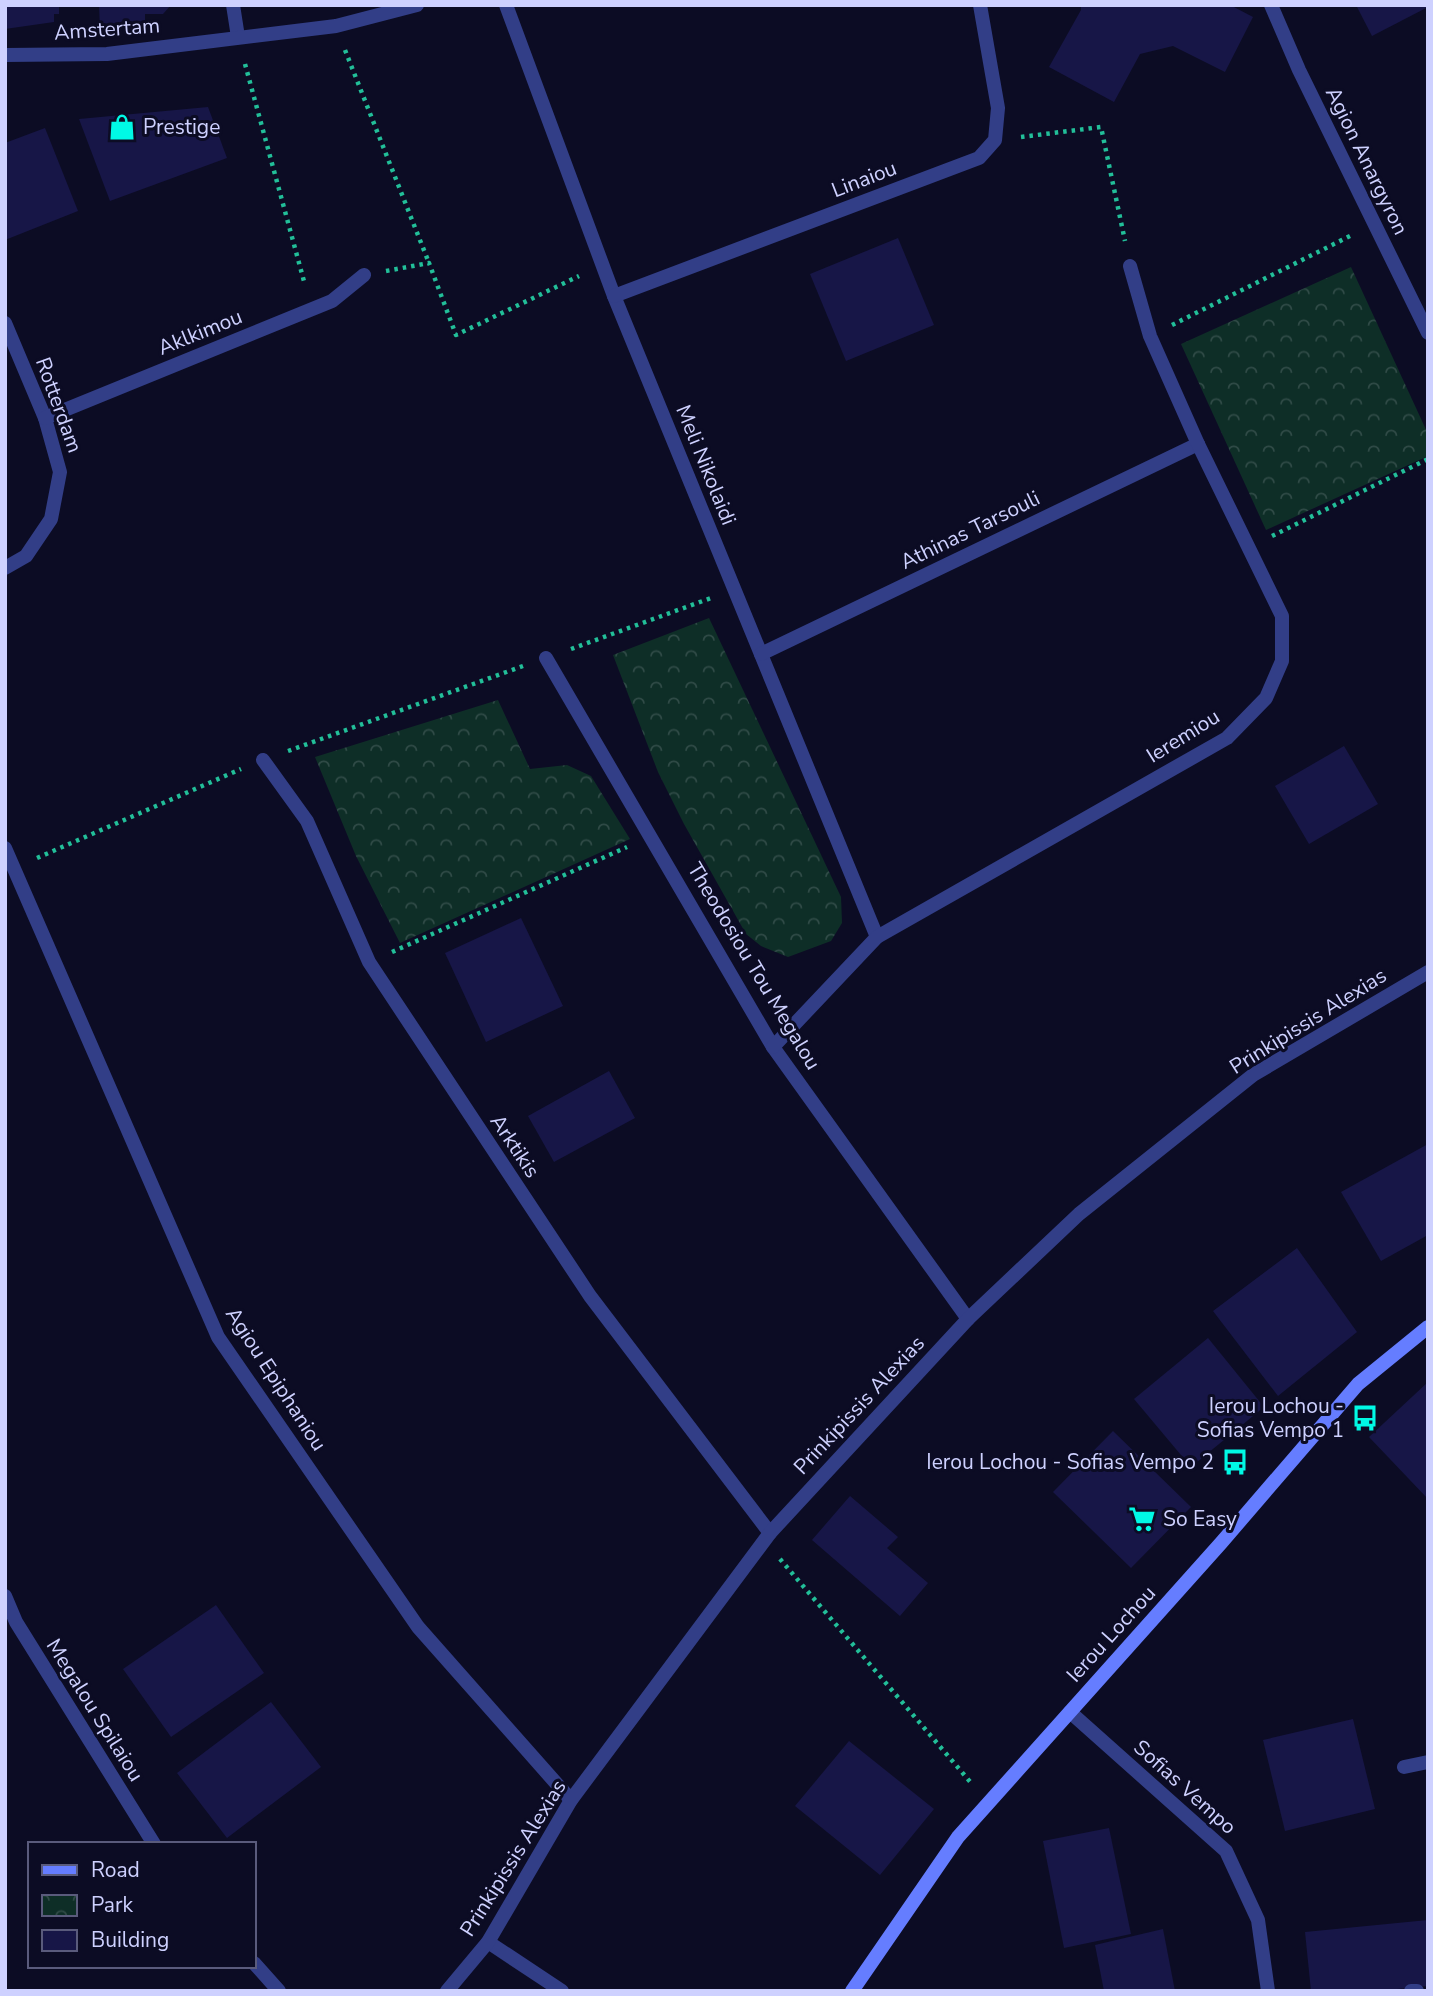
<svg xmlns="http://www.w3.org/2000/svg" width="1433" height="1996" font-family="'Nunito Sans',sans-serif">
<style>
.park{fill:url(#park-crowns)}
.building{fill:#171647}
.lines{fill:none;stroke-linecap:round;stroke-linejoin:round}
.path{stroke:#22bf99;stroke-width:4.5;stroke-dasharray:3.5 5;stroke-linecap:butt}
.lane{stroke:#323e87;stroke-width:14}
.street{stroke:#323e87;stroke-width:14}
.secondary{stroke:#657dff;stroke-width:14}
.labels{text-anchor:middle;stroke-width:6;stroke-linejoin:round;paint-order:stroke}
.street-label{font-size:21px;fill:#ced1ff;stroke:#0c0c24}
.poi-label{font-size:21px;fill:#ced1ff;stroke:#0c0c24;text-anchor:start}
</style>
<defs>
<pattern id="park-crowns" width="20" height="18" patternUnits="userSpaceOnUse" patternTransform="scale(1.75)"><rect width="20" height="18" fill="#0e2e27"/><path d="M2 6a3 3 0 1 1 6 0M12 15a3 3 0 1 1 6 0" fill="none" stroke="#304b47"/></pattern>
</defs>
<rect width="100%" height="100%" fill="#0c0c24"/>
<g class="park">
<polygon points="1351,267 1428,434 1428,456 1266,530 1181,344"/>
<polygon points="709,618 841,897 842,923 831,941 788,957 761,946 746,934 684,824 658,772 613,655"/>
<polygon points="498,700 530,769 567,765 591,776 630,839 400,943 356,856 315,757"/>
</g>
<g class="building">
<polygon points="5,5 59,5 59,14 54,14 54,22 5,29"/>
<polygon points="99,5 171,5 163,14 145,14 145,27 100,29"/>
<polygon points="1081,5 1230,5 1253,17 1225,72 1173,46 1140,54 1114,102 1049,67 1081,10"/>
<polygon points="1356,5 1428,5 1428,7 1372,36"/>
<polygon points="208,107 227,158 110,201 79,119"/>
<polygon points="45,128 78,211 5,240 5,143"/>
<polygon points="898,238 934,325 846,361 810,274"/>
<polygon points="1344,746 1378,804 1309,844 1275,786"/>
<polygon points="521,918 563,1006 486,1042 445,953"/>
<polygon points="609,1071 635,1118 554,1162 528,1116"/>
<polygon points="1428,1144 1428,1235 1381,1261 1341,1192"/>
<polygon points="1297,1248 1357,1332 1278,1396 1213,1311"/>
<polygon points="1208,1338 1264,1407 1191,1467 1134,1399"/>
<polygon points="1428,1382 1428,1499 1369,1437"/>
<polygon points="1113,1431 1191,1507 1131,1568 1053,1492"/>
<polygon points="850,1496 898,1537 887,1548 928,1583 900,1616 812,1540"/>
<polygon points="216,1605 264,1673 171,1737 123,1669"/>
<polygon points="271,1702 321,1767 227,1838 177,1773"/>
<polygon points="1353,1719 1375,1809 1285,1831 1263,1740"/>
<polygon points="849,1741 934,1809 880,1875 795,1806"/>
<polygon points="1109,1828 1131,1934 1064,1948 1043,1841"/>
<polygon points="1428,1920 1428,1986 1377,1991 1311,1991 1305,1932"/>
<polygon points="1163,1929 1175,1991 1104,1991 1095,1945"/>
</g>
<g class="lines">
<g class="path">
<polyline points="345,50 429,263"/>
<polyline points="245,64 305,285"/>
<polyline points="1021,137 1101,127 1125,241"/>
<polyline points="386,271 429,263 456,335 579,276"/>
<polyline points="1172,325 1352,235"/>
<polyline points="1272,536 1428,459"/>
<polyline points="571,649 711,598"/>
<polyline points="288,751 523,666"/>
<polyline points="37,858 241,769"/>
<polyline points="392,952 627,847"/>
<polyline points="780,1559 972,1784"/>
</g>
<g class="lane">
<polyline points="1404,1767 1428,1762"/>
<polyline points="1411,1991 1417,1991"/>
</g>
<g class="street">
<polyline points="233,5 238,37"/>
<polyline points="506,5 614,296 877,937"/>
<polyline points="1271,5 1299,70 1428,333"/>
<polyline points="5,55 107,54 336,26 417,5"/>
<polyline points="614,296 979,158 995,140 998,108 980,5"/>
<polyline points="5,323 45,418 60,472 51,519 26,556 5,568"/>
<polyline points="45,418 332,301 364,275"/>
<polyline points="761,654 1198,444"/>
<polyline points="546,658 773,1047 968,1319"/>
<polyline points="263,760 307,821 369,962 590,1296 770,1533"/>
<polyline points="5,848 218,1337 418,1627 571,1800"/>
<polyline points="773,1047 877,937 1227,738 1266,698 1282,661 1282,616 1198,444 1150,336 1130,266"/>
<polyline points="5,1596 16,1622 154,1844"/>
<polyline points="1070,1712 1226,1851 1258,1920 1268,1991"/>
<polyline points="488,1942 562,1991"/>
<polyline points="254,1963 279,1991"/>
<polyline points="447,1991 488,1942 571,1800 770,1533 968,1319 1079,1214 1253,1075 1428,972"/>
</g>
<polyline class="secondary" points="852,1991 958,1837 1221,1543 1358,1384 1428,1327"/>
</g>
<defs>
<g id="shop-bare" transform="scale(2.1)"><path d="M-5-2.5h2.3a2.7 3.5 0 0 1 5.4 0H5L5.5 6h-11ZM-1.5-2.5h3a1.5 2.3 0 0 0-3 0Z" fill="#00f9e5" stroke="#0c0c24" stroke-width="2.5" paint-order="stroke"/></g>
<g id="bus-bare" transform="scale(2.1)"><path d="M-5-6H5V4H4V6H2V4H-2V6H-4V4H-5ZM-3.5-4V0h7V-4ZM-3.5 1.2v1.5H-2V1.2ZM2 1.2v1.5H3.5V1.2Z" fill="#00f9e5" stroke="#0c0c24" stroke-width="2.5" paint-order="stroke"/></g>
<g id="supermarket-bare" transform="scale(2.1)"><path d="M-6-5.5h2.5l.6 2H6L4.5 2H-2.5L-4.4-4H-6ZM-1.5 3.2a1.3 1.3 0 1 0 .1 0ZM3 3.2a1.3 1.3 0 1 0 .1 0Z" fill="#00f9e5" stroke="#0c0c24" stroke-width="2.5" paint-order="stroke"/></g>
</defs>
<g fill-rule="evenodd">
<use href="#shop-bare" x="122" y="127"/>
<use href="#bus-bare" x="1365" y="1418"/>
<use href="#bus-bare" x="1235" y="1462"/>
<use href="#supermarket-bare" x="1142" y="1519"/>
</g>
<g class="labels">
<g class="street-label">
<text transform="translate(107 29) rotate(-4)" y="7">Amstertam</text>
<text transform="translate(1367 161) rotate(64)" y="7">Agion Anargyron</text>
<text transform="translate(864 179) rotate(-21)" y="7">Linaiou</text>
<text transform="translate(200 332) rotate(-22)" y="7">Aklkimou</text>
<text transform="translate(59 405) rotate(70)" y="7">Rotterdam</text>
<text transform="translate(706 465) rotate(68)" y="7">Meli Nikolaidi</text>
<text transform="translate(970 530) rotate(-26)" y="7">Athinas Tarsouli</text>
<text transform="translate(1183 736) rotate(-32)" y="7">Ieremiou</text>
<text transform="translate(754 966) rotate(59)" y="7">Theodosiou Tou Megalou</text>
<text transform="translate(1308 1021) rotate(-32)" y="7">Prinkipissis Alexias</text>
<text transform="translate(515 1146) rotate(56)" y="7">Arktikis</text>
<text transform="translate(276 1379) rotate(57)" y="7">Agiou Epiphaniou</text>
<text transform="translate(859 1405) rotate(-47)" y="7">Prinkipissis Alexias</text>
<text transform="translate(1111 1634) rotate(-48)" y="7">Ierou Lochou</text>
<text transform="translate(95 1710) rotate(58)" y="7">Megalou Spilaiou</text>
<text transform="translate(1185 1787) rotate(42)" y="7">Sofias Vempo</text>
<text transform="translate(513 1858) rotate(-58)" y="7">Prinkipissis Alexias</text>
</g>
<g class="poi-label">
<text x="143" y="134">Prestige</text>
<text x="1344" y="1413" text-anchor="end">Ierou Lochou -<tspan x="1344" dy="24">Sofias Vempo 1</tspan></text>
<text x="1214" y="1469" text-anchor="end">Ierou Lochou - Sofias Vempo 2</text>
<text x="1163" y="1526">So Easy</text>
</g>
</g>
<rect width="1433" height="1996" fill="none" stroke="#ced1ff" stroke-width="14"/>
<rect x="28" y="1842" width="228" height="126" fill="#0c0c24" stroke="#5a5b7c" stroke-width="2"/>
<rect x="42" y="1865" width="35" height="10" fill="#657dff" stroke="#5a5b7c" stroke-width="2"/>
<text x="91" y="1877" font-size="21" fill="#ced1ff">Road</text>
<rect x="42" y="1895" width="35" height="21" fill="url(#park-crowns)" stroke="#5a5b7c" stroke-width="2"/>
<text x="91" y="1912" font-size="21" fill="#ced1ff">Park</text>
<rect x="42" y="1930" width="35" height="21" fill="#171647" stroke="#5a5b7c" stroke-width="2"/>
<text x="91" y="1947" font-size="21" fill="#ced1ff">Building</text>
</svg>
